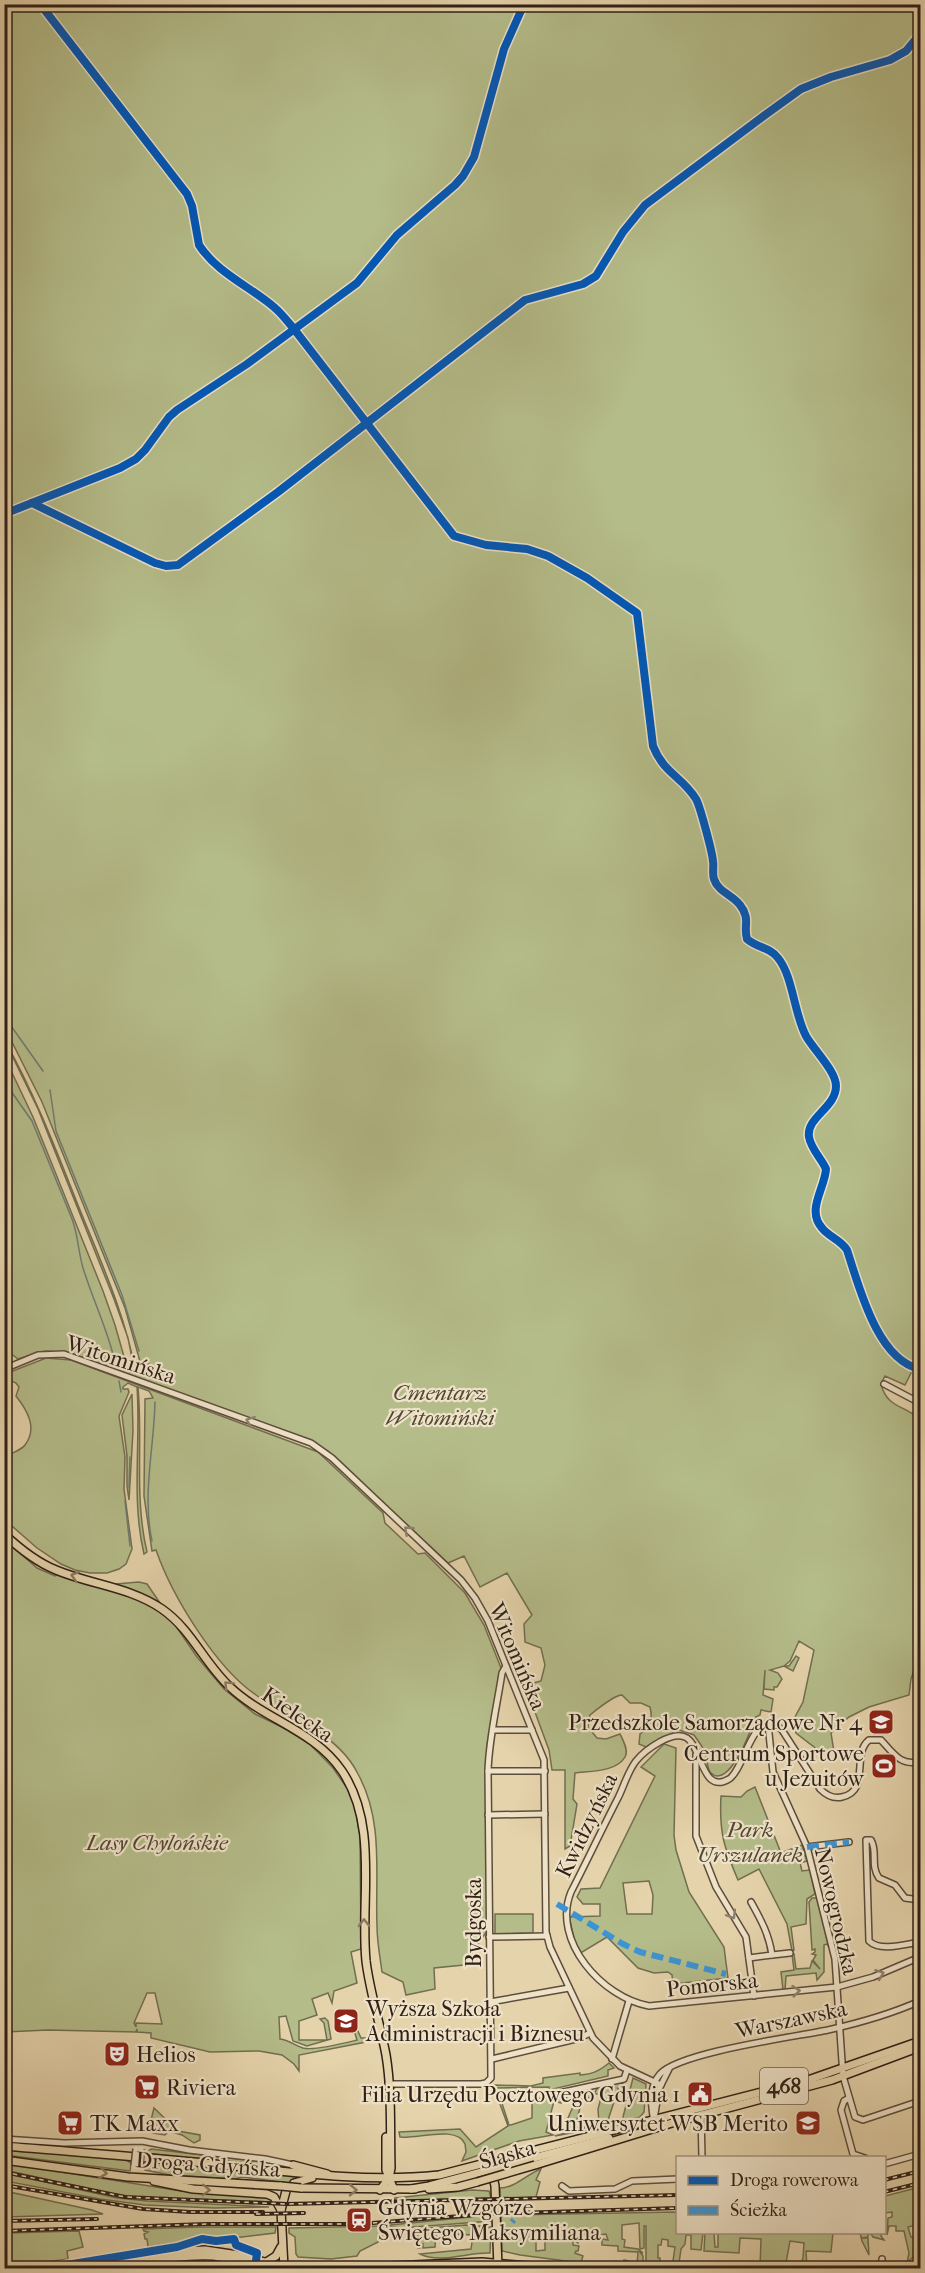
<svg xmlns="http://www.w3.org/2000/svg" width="925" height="2273" font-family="'IM FELL French Canon',serif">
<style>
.green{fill:#b4bc89;stroke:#726e50;stroke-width:1.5;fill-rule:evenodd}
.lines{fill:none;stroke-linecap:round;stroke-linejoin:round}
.stream{stroke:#6e7b72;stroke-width:1.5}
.minor-casing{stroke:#5d4d3b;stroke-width:8}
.major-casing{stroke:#302016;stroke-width:10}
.minor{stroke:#eee2c8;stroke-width:5}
.major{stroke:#e5d3ab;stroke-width:7}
.rail-casing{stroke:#302016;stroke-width:4}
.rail{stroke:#eee2c8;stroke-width:1.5;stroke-dasharray:4.5;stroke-linecap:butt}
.minor-bridge-casing{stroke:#5d4d3b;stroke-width:8;stroke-linecap:butt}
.major-bridge-casing{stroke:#302016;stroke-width:10;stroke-linecap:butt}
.minor-bridge{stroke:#eee2c8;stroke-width:5}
.major-bridge{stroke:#e5d3ab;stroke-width:7}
.quiet{stroke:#3d94d4;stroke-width:6;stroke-dasharray:12 6;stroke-linecap:butt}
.cycleway-casing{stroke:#eee2c8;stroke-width:11}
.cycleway{stroke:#0057b8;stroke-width:8}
.oneway{stroke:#8f816f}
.oneway2{stroke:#8a7a60}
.labels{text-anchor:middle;stroke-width:4.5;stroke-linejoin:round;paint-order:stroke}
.shield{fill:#eee2c8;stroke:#695a4b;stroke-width:1.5}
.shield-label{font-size:21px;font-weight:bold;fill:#302016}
.street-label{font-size:22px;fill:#302016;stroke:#eee2c8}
.park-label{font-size:22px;font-style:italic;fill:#514733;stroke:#eee2c8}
.poi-label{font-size:22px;fill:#302016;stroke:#eee2c8;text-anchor:start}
</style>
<rect width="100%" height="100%" fill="#e5d3ab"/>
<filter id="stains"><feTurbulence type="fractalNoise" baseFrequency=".00333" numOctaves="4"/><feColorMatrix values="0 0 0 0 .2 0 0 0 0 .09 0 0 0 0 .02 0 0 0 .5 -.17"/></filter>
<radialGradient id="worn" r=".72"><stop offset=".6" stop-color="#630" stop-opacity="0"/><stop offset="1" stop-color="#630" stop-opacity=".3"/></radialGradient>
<g class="green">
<path d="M5,5h915v1363l-7,1 -8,16 -20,-9 -4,8c7,28 30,20 39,39v244h-5l-4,12 -2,16 -40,12 -20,10 -18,16 3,19 -16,-2 -22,-17 -1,-16 8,-15 11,-52 -15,-9 -9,20 -6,5h5l7,-10 3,2 -6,13 -9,-5 -14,4 8,3 4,6 -5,8h-3v3l-10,-1 1,-19 -2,25 10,4 -2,13 -10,-2 -1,5 -6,3c-2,13 -26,72 -43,55 -5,-5 -3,-12 -5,-18 -2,-7 -8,-14 -12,-20l-15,-5 -33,17 -7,-3 1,-10c11,-7 13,-15 10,-27l-9,-4h-11l-8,-8c-7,0 -26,15 -32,20l-2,12 9,11 9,1 14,-5c3,6 9,17 5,23 -8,15 -36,14 -50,16l-2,26 4,5 -7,42 -5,3v-79h-13l-3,-20 -24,-65 16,-4 4,-16 -4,-17 -16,-6 -1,-18 8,-9 -25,-42 -27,14 -16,-31 -16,7 -120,-112 -19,-11 -239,-87 -25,-2 -27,8 -13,-10v-25h5l-6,-31 1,-66 5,-7 -6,-5v-137l4,-3 -3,-3v-14l28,59 70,174 12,34 10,35 -8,1c3,8 10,11 18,12l-7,-35 -14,-39 -76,-190 -34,-70c31,55 53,113 76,171 22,54 46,107 56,164l9,2 5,-7 -1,-5 -8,1 -16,-57 -83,-206 -37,-74z"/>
<path d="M46,1358l25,2 247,92 65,61 2,10 33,31 7,-1 40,40 19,32 17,43 -14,77v186l-23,34 -30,3 1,21 -29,6 -3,-13 -21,-10c-2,-15 -5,-31 -5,-46 -2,-51 7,-105 -19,-152 -10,-21 -29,-36 -48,-48 -6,-3 -6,0 -12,-4 -14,-8 -28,-17 -42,-27 -40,-27 -84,-99 -100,-145l-4,1 -8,-55 1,-97 8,-1 -4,-7 -11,-4c5,56 -4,111 9,165l-3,2c-13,-55 -3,-112 -7,-167l-9,-4 -5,4v2h5l1,3 -10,24 6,41 -1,32 8,60 -6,15 -7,5 -12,4h-17l-15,-3 -14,-6 -24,-16 -32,-28 -1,-51 2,-2 -1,-10c6,-4 17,-7 20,-12 13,-17 2,-35 -9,-49l3,-9 -3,-4 -9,-4 -2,2v-7z"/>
<polygon points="132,1394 133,1431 129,1500 127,1486 127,1456 122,1415"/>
<path d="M4,1539l33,29 18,8 2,-1 35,11 47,-4 8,2 50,73 27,32 31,25 31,15 22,13 25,26 14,20 8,19 5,28 1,114 -10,3 6,31 -23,8 -2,12 -4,-10 -16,6 5,16 -18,6v19h28l-3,-17 -4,-4 5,-1 3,3 3,18 -24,7 -14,-5 -7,-25 -7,1 1,22c9,1 14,6 23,9 11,3 42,-5 54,-8l-4,-13h3l5,11h8l-3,4 -67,13v16l-5,-7 -12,-9 -23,-4 -49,1 -59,-14v-5l-14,-1v-3l-1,3 -88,-2 -43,2zM147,1993h8l7,31 -26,-1v4l-2,-4z"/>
<path d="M664,1744l12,4 -2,87 2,15 13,42 35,55 4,31 -55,6 -1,-9 -4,-3 -14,1 -16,-5 -31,-31 -28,17 -2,-4 -8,-33 31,-1v-12h-17l-6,-7 4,-8 19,-1 55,-112 -14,-9zM649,1881l4,14 -1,19h-25l-4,-31z"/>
<path d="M755,1787l26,66 21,-8 5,16 -7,2 2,8 8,-1 5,24 -8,5 -1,25 -15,3 3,23 -2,1 -5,-27 -28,-55 -21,11c-14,-33 -19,-47 -17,-84l20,1 6,-6z"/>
<polygon points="812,1898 817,1898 829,1947 827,1944 824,1945 824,1972 817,1980 816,1973 786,1976 785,1990 783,1990 781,1972 794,1970 792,1954 794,1954 796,1969 810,1968 812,1961 820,1969 813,1960 816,1955 812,1954 815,1952 815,1949 812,1950 809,1902"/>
<polygon points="495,1914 533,1914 533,1933 495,1934"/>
<path d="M609,2063l5,5 -6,2v6l-55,13 1,4 -4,1 -1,-7 -54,1v-3l36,1 12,-3v-5l37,-5v2c13,-1 19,-4 29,-12z"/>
<polygon points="633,2078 646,2084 644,2112 640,2117 621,2122 624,2120 623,2117"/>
<polygon points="620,2082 626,2086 626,2090 617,2088 626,2091 624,2097 625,2092 618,2090 608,2120 615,2122 617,2119 615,2124 584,2131 584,2127 597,2126 596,2124 599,2123 598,2109 602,2094 594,2094 598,2087"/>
<polygon points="590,2088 592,2091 589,2103 590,2098 583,2096 575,2127 581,2129 583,2126 581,2131 555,2136 569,2132 568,2118 575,2102 566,2099 567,2095"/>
<path d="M497,2096l3,1 9,28h2l21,-7v-17l2,-2 27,-3v7l-7,-2 -8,31 7,3 -34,6 -57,20 4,-9 -1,-8c-8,-19 -47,-5 -65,-7l-1,-5 61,-3 16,18 32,-21z"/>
<polygon points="154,2108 178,2131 200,2135 200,2140 194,2143 182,2135 169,2131 165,2135 153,2133 149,2128"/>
<polygon points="5,2149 123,2158 131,2163 130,2171 5,2155"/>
<polygon points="151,2149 273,2163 314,2172 146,2153"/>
<polygon points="149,2161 299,2177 288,2183 242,2177 235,2179 170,2175 145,2170 144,2163"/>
<polygon points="5,2163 181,2191 267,2196 274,2202 134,2197 108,2193 5,2170"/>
<path d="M541,2169l-5,11 4,2 -4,15 -36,2v-11c15,0 27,-14 41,-19z"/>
<polygon points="5,2173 117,2198 148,2201 269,2207 214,2208 145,2205 100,2199 5,2181"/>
<polygon points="920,2187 920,2224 908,2227 911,2237 920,2238 920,2267 918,2261 920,2259 915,2255 907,2263 909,2253 904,2231 896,2231 896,2226 889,2226 887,2235 888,2218 892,2217 892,2212 885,2213 884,2234 881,2234 881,2236 884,2240 873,2237 871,2234 868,2234 868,2237 862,2238 868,2238 869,2255 862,2241 860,2233 884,2232 885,2196"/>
<polygon points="472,2190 489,2191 491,2198 394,2201 395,2198"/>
<polygon points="5,2191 92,2210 103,2214 5,2217"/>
<polygon points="677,2212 678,2232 703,2233 701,2250 691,2249 691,2235 686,2235 685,2244 681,2249 679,2263 686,2264 686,2268 672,2268 675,2247 668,2246 668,2240 662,2239 661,2245 658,2245 658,2258 660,2258 660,2264 658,2265 659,2268 646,2268 646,2226 644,2226 644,2248 640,2249 639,2223 622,2225 622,2239 625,2240 624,2247 638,2249 643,2253 640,2252 643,2256 643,2268 623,2268 624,2260 629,2261 629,2265 637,2265 638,2252 618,2251 618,2246 602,2245 602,2239 608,2240 606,2234 600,2235 600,2237 595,2235 589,2237 589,2235 580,2234 578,2243 575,2241 574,2233 563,2232 560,2229 536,2232 536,2251 545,2250 545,2234 573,2235 573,2245 579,2246 578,2251 576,2251 575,2253 583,2256 581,2263 520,2255 502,2251 501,2215"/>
<polygon points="491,2215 491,2221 401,2228 388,2226 387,2229 382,2230 383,2235 378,2235 378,2242 360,2251 357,2256 331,2259 298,2257 296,2254 295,2237 289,2233 289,2228 380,2226"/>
<path d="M466,2225l25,2 -1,26c-21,-1 -51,11 -70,1l51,-5 2,-14 -18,-1 -5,8 -8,2 1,-10 -7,-1 -1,14 -12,1v-4h-3v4h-2l-2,-19z"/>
<polygon points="199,2227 276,2227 275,2233 218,2240 198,2239 148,2247 147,2239 145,2239 144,2234 148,2232 144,2231 143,2229"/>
<polygon points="79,2231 83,2247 67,2251 68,2259 5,2268 5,2233"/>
<polygon points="705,2233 714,2233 715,2247 718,2247 718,2233 833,2233 831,2252 806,2251 807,2268 799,2268 803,2258 804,2243 790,2241 785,2268 760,2268 761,2239 740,2238 739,2253 704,2251"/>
</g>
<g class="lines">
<g class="stream">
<polyline points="4,1016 43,1071"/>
<path d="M6,1084l26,37 40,98c7,18 6,37 13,55 10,31 23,57 30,88"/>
<polyline points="50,1090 56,1131 122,1295 139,1351"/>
<polyline points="119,1381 121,1392"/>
<polyline points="129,1488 130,1457"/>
<polyline points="125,1501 130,1546"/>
<path d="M152,1541c-10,-47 2,-92 3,-139"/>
</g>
<g class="minor-casing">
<g id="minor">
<polyline points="912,1367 920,1369"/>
<polyline points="4,1369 38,1355 64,1354 311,1443 332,1458 461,1580 475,1598 488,1621 544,1760 546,1932 550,1947 593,2038 620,2066 661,2085"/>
<polyline points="884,1384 920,1403"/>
<polyline points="768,1724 773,1772 807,1847 835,1959 843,2076 855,2117 863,2120 920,2101"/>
<polyline points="493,1730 532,1730"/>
<polyline points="696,1755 696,1836 716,1887 746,1937 754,1996"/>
<path d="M920,1761c-19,6 -27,-8 -39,-21h-12c-18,14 2,51 -27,57 -8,2 -16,-2 -22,-8l-38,-59c-28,-29 -37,40 -53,49 -27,16 -27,-31 -42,-41 -14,-9 -42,12 -51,23 -8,10 -12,25 -18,37 -16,31 -31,63 -47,94 -20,49 32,106 78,114l188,-19 36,-10 47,-20"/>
<polyline points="488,1771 545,1771"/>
<polyline points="488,1815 545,1814"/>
<polyline points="807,1847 849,1842"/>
<path d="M920,1900l-15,-2 -10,-13 -16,-7c-9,-12 -1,-27 -8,-38h-5l3,101c11,11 37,3 51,1"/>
<polyline points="489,1937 547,1936"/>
<polyline points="772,1955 790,1953"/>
<path d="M749,1958l23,-3c-3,-21 -11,-35 -21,-53"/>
<polyline points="490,2002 569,1988"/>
<polyline points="492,2059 580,2038 590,2033"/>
<polyline points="612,2059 629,2001"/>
<path d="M388,2084h93l5,-1 5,-5 -3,-307c1,-33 9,-65 14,-98l4,-7"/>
<polyline points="550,2095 624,2079 627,2070"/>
<polyline points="849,2098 844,2101 841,2110 853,2154 865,2158"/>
<polyline points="701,2114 702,2158"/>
<polyline points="654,2119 659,2089 669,2069"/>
<path d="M655,2128c-3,-17 -8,-40 5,-54 20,-22 134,-37 168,-44 31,-7 63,-16 92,-29"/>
<polyline points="4,2139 64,2143 142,2141 189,2150 265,2159 293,2165"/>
<polyline points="884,2164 920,2154"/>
<polyline points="562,2186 569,2191 615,2189 632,2181 678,2179"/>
<polyline points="881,2268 882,2259"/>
</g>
</g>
<g class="major-casing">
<g id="major">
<path d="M4,1534c16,15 32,28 52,36 36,15 74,17 106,39 30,21 42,54 68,78 35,33 84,43 112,84 37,55 18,128 24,190 4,32 14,62 20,94 6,36 4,76 5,113l-2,10 -9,12"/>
<polyline points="386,2137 386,2170 394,2190"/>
<path d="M4,2146c71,6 141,11 211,18 75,8 149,19 224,11l369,-95 112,-39"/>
<polyline points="4,2160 128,2177 281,2186"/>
<polyline points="293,2165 327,2174"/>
<polyline points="535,2165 672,2123 832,2080 920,2047"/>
<polyline points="492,2172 495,2186 498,2268"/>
<polyline points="154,2181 193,2189 267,2194 274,2197 281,2210"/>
<polyline points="294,2183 312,2178"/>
<polyline points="301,2188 415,2189"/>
<polyline points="411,2189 429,2186 609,2138"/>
<polyline points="429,2189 458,2187 477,2182"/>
<polyline points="265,2263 276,2256 281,2247"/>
<polyline points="72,2268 185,2251 205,2250 238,2255 287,2268"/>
<path d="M110,2268c33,-5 69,-14 103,-12 17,2 34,7 51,12"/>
<polyline points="284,2268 281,2210 286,2191"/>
<polyline points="343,2268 482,2262 551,2268"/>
</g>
</g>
<use href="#minor" class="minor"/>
<use href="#major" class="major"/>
<g class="rail-casing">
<g id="rail">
<polyline points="4,2172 125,2197 287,2204 678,2195"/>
<polyline points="884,2180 920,2171"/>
<polyline points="4,2185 143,2209 190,2212 263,2212"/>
<polyline points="884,2192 920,2183"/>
<polyline points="256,2214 304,2213"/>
<polyline points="4,2221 97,2219"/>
<polyline points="4,2231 206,2224 360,2224 486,2214 678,2208"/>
</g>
</g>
<use href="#rail" class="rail"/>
<g class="minor-bridge-casing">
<g id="minor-bridge">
<polyline points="134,2166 136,2149"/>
<polyline points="140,2166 141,2149"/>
</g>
</g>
<g class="major-bridge-casing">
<g id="major-bridge">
<polyline points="477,2182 535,2165"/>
<polyline points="281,2186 301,2188"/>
</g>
</g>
<use href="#minor-bridge" class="minor-bridge"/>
<use href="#major-bridge" class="major-bridge"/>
<g class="quiet">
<polyline points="807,1847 849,1842"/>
<polyline points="557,1904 623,1944 640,1952 726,1974"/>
<polyline points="512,2222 514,2220"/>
</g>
<g class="cycleway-casing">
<g id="cycleway">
<path d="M40,4l147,190 5,12 7,39c18,28 52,42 76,63 7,6 13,14 19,21l160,207 32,9 41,4 21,7 39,22 50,35 16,133c11,28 29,30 43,53 4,7 16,52 17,62 1,5 -1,13 1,18 4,13 19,16 26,26 11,14 3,21 7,34 10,9 23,8 31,19 15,18 16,56 28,78 7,13 30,35 30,50 0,22 -30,31 -27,51 2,12 12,21 17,32 -1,19 -20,41 -4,59 7,9 19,12 25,22 12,36 30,110 73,119"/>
<polyline points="32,503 155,563 166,566 178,565 278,492 525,300 583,284 596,276 623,232 645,205 765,115 801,89 831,77 890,60 906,51 920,34"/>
<polyline points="4,514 120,468 136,459 145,450 169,417 177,410 247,364 357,283 397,235 455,185 463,176 474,157 504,49 524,4"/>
<polyline points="48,2268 177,2247 202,2239 216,2241 234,2239 236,2245 257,2253 255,2268"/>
</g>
</g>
<use href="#cycleway" class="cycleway"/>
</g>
<defs><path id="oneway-chevron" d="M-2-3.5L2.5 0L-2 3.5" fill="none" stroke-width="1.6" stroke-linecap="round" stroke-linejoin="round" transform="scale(1.5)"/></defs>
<g class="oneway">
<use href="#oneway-chevron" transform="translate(250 1421) rotate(-160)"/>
<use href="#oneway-chevron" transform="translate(408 1530) rotate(-137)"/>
<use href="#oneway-chevron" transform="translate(732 1915) rotate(59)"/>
<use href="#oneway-chevron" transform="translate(880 1974) rotate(-21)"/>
<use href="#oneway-chevron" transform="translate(796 1991) rotate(-6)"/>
</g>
<g class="oneway2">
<use href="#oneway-chevron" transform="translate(75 1576) rotate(-164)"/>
<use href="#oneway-chevron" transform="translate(228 1685) rotate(-135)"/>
<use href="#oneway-chevron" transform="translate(364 1923) rotate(-91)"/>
<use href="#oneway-chevron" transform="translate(103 2173) rotate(7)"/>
<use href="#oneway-chevron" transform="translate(206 2190) rotate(2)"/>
<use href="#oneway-chevron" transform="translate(353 2190) rotate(1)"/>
</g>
<defs>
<g id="school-square" transform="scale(1.35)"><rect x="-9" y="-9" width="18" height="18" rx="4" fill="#8f2418" stroke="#eee2c8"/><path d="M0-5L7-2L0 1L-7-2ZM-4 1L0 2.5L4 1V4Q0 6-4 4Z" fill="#fff"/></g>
<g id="stadium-square" transform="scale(1.35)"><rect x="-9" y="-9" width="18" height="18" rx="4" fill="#8f2418" stroke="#eee2c8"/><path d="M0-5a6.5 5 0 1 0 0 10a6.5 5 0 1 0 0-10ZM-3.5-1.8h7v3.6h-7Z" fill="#fff"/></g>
<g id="university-square" transform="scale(1.35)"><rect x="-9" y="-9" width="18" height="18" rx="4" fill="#8f2418" stroke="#eee2c8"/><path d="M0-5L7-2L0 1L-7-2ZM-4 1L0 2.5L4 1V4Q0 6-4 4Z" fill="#fff"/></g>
<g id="theatre-square" transform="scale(1.35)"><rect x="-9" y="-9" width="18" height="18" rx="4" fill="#8f2418" stroke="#eee2c8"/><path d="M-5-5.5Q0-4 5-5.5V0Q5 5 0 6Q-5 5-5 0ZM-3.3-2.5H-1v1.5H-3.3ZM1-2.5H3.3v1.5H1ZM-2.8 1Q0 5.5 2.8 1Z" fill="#fff"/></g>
<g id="supermarket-square" transform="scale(1.35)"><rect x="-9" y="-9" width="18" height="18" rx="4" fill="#8f2418" stroke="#eee2c8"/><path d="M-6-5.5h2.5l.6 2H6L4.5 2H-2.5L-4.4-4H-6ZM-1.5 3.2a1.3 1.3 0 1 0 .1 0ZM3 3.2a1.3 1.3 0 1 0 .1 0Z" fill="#fff"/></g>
<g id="civic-square" transform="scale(1.35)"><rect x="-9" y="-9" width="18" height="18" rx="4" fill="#8f2418" stroke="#eee2c8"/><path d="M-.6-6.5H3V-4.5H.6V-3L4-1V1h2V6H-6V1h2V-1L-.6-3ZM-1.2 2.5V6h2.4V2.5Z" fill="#fff"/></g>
<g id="station-square" transform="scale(1.35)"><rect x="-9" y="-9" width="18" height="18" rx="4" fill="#8f2418" stroke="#eee2c8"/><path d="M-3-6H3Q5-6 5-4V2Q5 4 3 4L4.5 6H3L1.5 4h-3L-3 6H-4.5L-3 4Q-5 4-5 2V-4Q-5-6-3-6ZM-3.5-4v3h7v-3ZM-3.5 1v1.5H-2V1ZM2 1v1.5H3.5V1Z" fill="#fff"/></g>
</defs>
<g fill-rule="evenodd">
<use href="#school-square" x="881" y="1722"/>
<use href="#stadium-square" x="884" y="1766"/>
<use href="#university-square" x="346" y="2021"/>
<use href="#theatre-square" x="117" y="2054"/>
<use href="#supermarket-square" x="147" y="2087"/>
<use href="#civic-square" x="700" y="2094"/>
<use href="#supermarket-square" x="70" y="2123"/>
<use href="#university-square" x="808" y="2123"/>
<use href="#station-square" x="359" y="2220"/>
</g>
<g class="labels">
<rect class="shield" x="760" y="2068" width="48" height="36" rx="4.5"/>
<g class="shield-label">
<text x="784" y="2093">468</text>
</g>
<g class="street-label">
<text transform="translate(121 1359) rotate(18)" y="8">Witomińska</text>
<text transform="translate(518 1656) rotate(67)" y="8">Witomińska</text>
<text transform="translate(298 1714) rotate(34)" y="8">Kielecka</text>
<text transform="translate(586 1825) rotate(-64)" y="8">Kwidzyńska</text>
<text transform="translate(837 1911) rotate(77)" y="8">Nowogrodzka</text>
<text transform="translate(473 1923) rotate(-90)" y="8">Bydgoska</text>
<text transform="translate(712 1984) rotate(-6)" y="8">Pomorska</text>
<text transform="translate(791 2019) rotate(-12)" y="8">Warszawska</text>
<text transform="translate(507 2154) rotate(-16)" y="8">Śląska</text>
<text transform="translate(208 2164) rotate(4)" y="8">Droga Gdyńska</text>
</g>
<g class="park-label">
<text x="440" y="1400">Cmentarz<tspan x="440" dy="25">Witomiński</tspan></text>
<text x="750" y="1837">Park<tspan x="750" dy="25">Urszulanek</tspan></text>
<text x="157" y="1850">Lasy Chylońskie</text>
</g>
<g class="poi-label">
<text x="862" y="1730" text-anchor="end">Przedszkole Samorządowe Nr 4</text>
<text x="864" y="1761" text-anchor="end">Centrum Sportowe<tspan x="864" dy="25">u Jezuitów</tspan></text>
<text x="366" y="2016">Wyższa Szkoła<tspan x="366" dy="25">Administracji i Biznesu</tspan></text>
<text x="136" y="2062">Helios</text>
<text x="166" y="2095">Riviera</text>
<text x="680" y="2102" text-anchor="end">Filia Urzędu Pocztowego Gdynia 1</text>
<text x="90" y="2131">TK Maxx</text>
<text x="788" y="2131" text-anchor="end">Uniwersytet WSB Merito</text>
<text x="378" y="2215">Gdynia Wzgórze<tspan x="378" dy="25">Świętego Maksymiliana</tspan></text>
</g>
</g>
<rect width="925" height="2273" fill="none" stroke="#e5d3ab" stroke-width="24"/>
<rect x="6" y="6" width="913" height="2261" fill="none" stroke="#302016" stroke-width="3"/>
<rect x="12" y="12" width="901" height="2249" fill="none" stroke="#302016" stroke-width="1.5"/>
<rect x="676" y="2156" width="210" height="78" fill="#eee2c8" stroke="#a29481" stroke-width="1.5"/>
<rect x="688" y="2176" width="30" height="9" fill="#0057b8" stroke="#a29481" stroke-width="1.5"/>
<text x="730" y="2186" font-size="18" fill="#302016">Droga rowerowa</text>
<rect x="688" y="2206" width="30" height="9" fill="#3d94d4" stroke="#a29481" stroke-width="1.5"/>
<text x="730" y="2216" font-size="18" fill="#302016">Ścieżka</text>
<rect width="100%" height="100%" filter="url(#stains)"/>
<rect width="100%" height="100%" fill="url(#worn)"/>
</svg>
